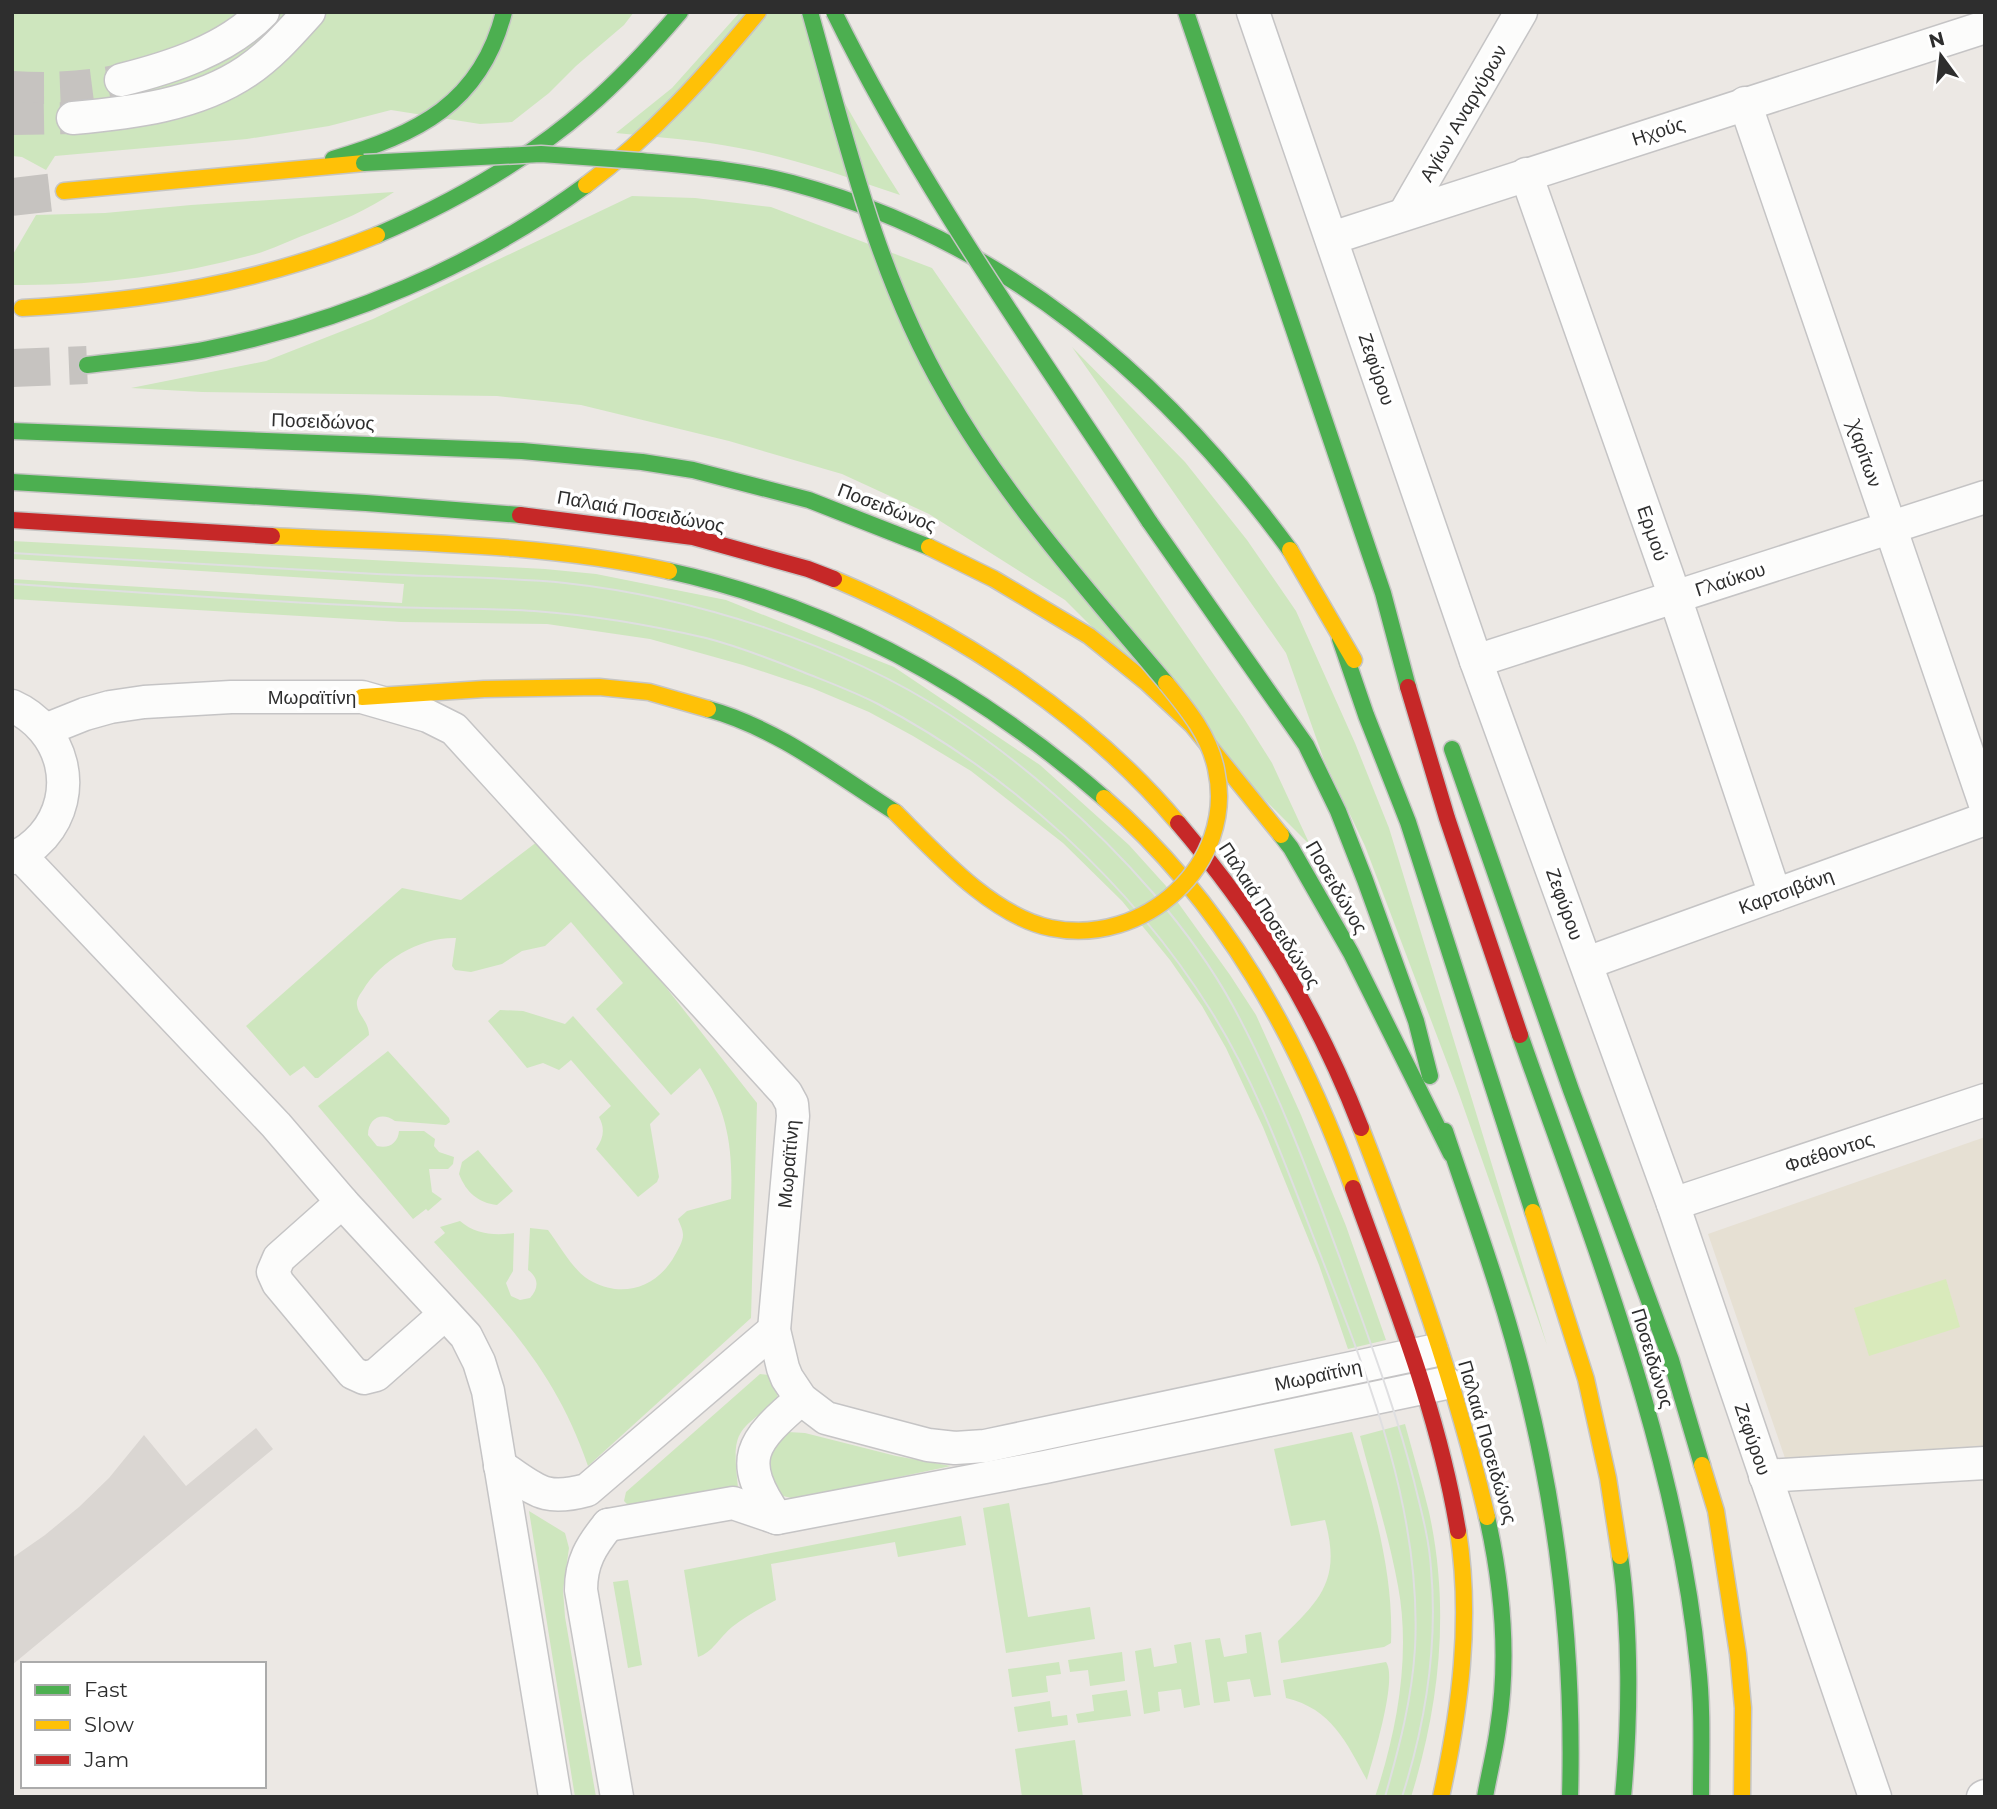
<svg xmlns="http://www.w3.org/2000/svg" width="1997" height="1809" font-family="Montserrat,sans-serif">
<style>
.education{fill:#e6e0d3}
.green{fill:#cee6be}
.pitch{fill:#d9eabb}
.plaza{fill:#dad6d2}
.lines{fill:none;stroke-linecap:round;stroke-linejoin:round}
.street-tunnel{stroke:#c6c3c0;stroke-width:32;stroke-dasharray:32 16;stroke-linecap:butt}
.highway-tunnel{stroke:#c6c3c0;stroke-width:38;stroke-dasharray:38 19;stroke-linecap:butt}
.street-casing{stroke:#c5c4c5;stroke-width:35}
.fast-casing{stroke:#c6c5c4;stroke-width:19}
.slow-casing{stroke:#c6c5c4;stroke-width:19}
.jam-casing{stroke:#c6c5c4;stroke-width:19}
.street{stroke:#fcfcfb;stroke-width:32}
.fast{stroke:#4caf50;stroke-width:16}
.slow{stroke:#ffc107;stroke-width:16}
.jam{stroke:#c62828;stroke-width:16}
.tram{stroke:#dfdfe1;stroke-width:2}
.fast-bridge-casing{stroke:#c6c5c4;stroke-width:19;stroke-linecap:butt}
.slow-bridge-casing{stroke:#c6c5c4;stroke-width:19;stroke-linecap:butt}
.fast-bridge{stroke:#4caf50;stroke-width:16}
.slow-bridge{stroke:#ffc107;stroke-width:16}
.labels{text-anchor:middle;stroke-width:7;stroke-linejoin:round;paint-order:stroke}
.street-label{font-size:19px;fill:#2e2e2e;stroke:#fff}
</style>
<rect width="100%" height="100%" fill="#ece8e4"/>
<polygon class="education" points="1985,1137 1985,1449 1786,1461 1708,1234"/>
<g class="green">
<polygon points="12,12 634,12 624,25 576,66 549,93 512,122 480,124 391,110 329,126 247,139 55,156 46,170 22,157 12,156"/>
<path d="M740,12h60c28,64 62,124 100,183 -53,-18 -106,-37 -161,-47 -41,-8 -82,-11 -123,-15l56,-45z"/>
<path d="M394,192c-26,18 -57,31 -87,42 -18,7 -36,16 -55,21 -78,21 -159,31 -240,30v-29l24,-41 69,-2 86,-8z"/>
<polygon points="632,196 695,198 771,207 932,268 1243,717 1272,763 1310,845 1065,600 929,514 842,474 729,441 581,405 497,396 202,392 131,388 266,361 373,319"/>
<polygon points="1072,347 1185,462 1247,540 1296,611 1355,743 1389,828 1547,1345 1459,1094 1365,846 1324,760 1286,653"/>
<polygon points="12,541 545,569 596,574 726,600 894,667 1040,765 1129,845 1166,886 1230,975 1256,1015 1301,1115 1346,1226 1386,1340 1348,1349 1319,1265 1263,1127 1226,1048 1202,1006 1170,960 1122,901 1063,843 971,771 913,736 869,712 812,688 743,665 650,639 547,624 401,622 12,599 12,579 402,603 404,584 12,559"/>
<path d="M546,835l211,268 -6,215 -163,148c-33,-97 -87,-150 -154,-224l11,-9 -5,-6 20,-6c15,13 34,15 54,12l-1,38 -7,12 5,13 9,4 10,-2c9,-10 9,-20 -2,-28l2,-42 18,2c13,17 26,43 45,52 33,17 66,3 82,-27 3,-5 8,-14 8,-20 0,-5 -3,-11 -5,-16l9,-8 44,-12c2,-51 -3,-87 -31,-131l-29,27 -75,-86 27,-26 -52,-61 -26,24 -23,5 -20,13 -31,8 -16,-2 -3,-4 4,-28c-36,-1 -75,22 -93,52 -3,4 -7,10 -6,15 1,10 12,17 12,30l-51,43h-3l-11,-12 -14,10 -44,-50 156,-138 59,12z"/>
<path d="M500,1010l23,1 42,13 8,-8 87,98 -10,10 9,53 -2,5 -19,15 -42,-48c8,-11 9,-21 3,-32l12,-11 -40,-46 -12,10 -16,-7 -16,5 -39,-47z"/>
<path d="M388,1051l61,67 1,4 -4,3 -51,-4c-14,-10 -27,-2 -27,14l9,11c12,3 21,-3 22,-15h25l11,8 -1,7 5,6 15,5 -1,7 -5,5h-19l3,23 10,7 -14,12 -2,-2 -13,10 -95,-113z"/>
<path d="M478,1150l35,41 -16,14c-19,-2 -31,-13 -38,-31l3,-12z"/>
<path d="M760,1374l9,1 7,9 2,17c-43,31 -46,31 -40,86l-4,3 -104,17 -6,-6 2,-9z"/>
<path d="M1405,1424c8,30 17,59 24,88 21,96 11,192 -18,285h-36c22,-66 36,-142 23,-211 -9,-50 -25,-100 -38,-150z"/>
<path d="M788,1432l17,1 91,23 55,10 -156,33 -16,-4c-15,-23 -15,-33 -3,-58z"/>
<path d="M1352,1432c20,68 42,139 39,211l-7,4 -103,16 -3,-22c41,-40 64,-59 47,-121l-34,6 -17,-77z"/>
<polygon points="1009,1503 1028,1617 1090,1607 1095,1639 1006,1653 983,1508"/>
<polygon points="529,1511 565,1533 569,1548 563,1590 565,1617 596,1797 575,1797"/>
<path d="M961,1516l5,29 -68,12 -3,-15 -124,22 5,36c-15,8 -30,16 -44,27 -12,10 -20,26 -34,30l-14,-87z"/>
<polygon points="628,1580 642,1665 628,1668 613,1582"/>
<polygon points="1261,1632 1271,1695 1254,1697 1250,1679 1227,1682 1230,1701 1214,1703 1205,1640 1220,1638 1224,1657 1247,1653 1245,1635"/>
<polygon points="1191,1642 1200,1705 1184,1708 1181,1689 1158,1692 1160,1711 1144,1714 1135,1651 1151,1648 1154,1667 1177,1663 1174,1645"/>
<polygon points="1122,1652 1125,1681 1090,1686 1088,1670 1070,1672 1068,1660"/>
<polygon points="1059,1662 1061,1674 1046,1676 1048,1692 1012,1697 1008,1669"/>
<path d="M1386,1662c12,17 -13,97 -19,118 -21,-38 -35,-71 -81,-82l-3,-18z"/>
<polygon points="1127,1690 1131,1716 1078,1723 1076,1714 1094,1711 1092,1695"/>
<polygon points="1050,1701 1052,1717 1067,1715 1068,1725 1018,1732 1014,1707"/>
<polygon points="1075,1740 1083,1797 1022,1797 1015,1749"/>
</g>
<polygon class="pitch" points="1946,1279 1960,1327 1869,1356 1854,1308"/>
<polygon class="plaza" points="256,1428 273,1449 12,1665 12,1558 45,1535 79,1507 109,1478 144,1435 186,1486"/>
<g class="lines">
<g class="street-tunnel">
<path d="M12,87c38,2 72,1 109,-7"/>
<polyline points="12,119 73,118"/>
</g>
<g class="highway-tunnel">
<polyline points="12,197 64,191"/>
<polyline points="12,368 87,365"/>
</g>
<g class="street-casing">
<g id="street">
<polyline points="1253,12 1476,661 1673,1204 1875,1797"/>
<path d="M121,80c48,-12 106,-30 142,-68"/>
<polyline points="1745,103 1985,804"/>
<path d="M73,118c58,-5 124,-13 174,-47 24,-16 43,-38 62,-59"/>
<polyline points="1526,174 1675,597 1775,895"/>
<polyline points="1405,213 1521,12"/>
<polyline points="1332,238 1985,27"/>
<polyline points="1476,661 1985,497"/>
<path d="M12,706c52,23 68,87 31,130 -9,10 -19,18 -31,22"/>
<polyline points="45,730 85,714 110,707 144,702 231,697 362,697 428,716 454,729 786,1093 792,1104 793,1116 774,1330 783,1368 787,1378 801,1399 826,1418 928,1445 955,1448 985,1446 1432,1351"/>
<polyline points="20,855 276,1125 342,1202 466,1336 479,1362 488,1391 555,1797"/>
<polyline points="1587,963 1985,819"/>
<polyline points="342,1202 279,1258 273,1272 278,1283 353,1373 364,1378 376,1375 445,1314"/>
<polyline points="1673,1204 1985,1100"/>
<path d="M500,1466c37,24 43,36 87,24l187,-160"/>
<polyline points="1765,1476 1985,1463"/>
<path d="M777,1518c-41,-59 -26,-76 24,-119"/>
<polyline points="608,1525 733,1503 777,1518 1045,1467 1446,1383"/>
<path d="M608,1525c-17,21 -27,37 -27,65l36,207"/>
<polyline points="1983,1797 1985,1796"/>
</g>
</g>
<g class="fast-casing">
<g id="fast">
<polyline points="1186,12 1383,593 1408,687"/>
<path d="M333,159c84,-25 148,-55 171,-147"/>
<path d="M640,161c51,5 103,9 152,22 211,56 371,194 498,367"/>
<path d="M377,235c74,-32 149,-74 210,-127 34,-29 64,-62 93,-96"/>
<path d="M87,365c40,-5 81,-8 121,-16 135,-27 267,-82 378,-164"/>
<polyline points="12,431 522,451 642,462 693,470 809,500 929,547"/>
<polyline points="12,482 366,503 520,515"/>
<polyline points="1149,521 1306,745 1338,811 1365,880 1416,1021 1430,1076"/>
<path d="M669,571c164,36 309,117 435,227"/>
<polyline points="1340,639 1366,715 1408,822 1533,1212"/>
<path d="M708,709c69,19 127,65 187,103"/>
<polyline points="1452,749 1571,1090 1671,1360 1702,1465"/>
<polyline points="1281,835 1291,848 1351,953 1451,1154"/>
<path d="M1520,1035c71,203 157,414 178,630 5,44 3,88 3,132"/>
<path d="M1445,1131c28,84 59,168 80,254 34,135 49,273 45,412"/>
<path d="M1620,1556c11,76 10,165 3,241"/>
<path d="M1485,1797c4,-23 10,-46 13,-69 11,-69 4,-144 -11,-211"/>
</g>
</g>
<g class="slow-casing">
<g id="slow">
<path d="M586,185c66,-49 120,-110 172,-173"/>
<polyline points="64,191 364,163"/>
<path d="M22,308c127,-7 237,-25 355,-73"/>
<path d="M272,536c132,7 267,6 397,35"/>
<polyline points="929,547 994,579 1089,636 1146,682 1192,725 1281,835"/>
<polyline points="1290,550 1354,660"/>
<path d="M834,579c126,53 256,139 344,244"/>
<polyline points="362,697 484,689 599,687 649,692 708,709"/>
<path d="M1104,798c120,104 196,242 249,390"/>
<path d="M1361,1128c49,127 95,257 126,389"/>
<polyline points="1533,1212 1586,1379 1608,1478 1620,1556"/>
<polyline points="1702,1465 1716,1511 1738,1654 1743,1708 1742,1797"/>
<path d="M1441,1797c19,-87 31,-177 17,-266"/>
</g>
</g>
<g class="jam-casing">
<g id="jam">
<polyline points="520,515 693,537 808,569 834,579"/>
<polyline points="12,520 272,536"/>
<polyline points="1408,687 1447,818 1520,1035"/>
<path d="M1178,823c81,95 138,189 183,305"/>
<path d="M1353,1188c40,112 86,225 105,343"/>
</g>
</g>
<use href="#street" class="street"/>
<use href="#fast" class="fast"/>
<use href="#slow" class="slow"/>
<use href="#jam" class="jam"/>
<g class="tram">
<path d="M12,553c122,7 243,14 365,21 63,3 125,3 188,9 128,14 277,61 385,132 37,24 72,51 105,80 66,57 136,134 178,211 44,81 76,168 108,255 26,73 54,145 73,220 7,29 15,57 17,87 7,79 -5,154 -29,229"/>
<path d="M12,584c127,8 254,18 381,23 47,2 94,1 141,4 57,4 116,14 172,27 31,8 62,20 92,32 27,11 55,21 80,34 134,71 253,179 333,307 48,76 78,164 111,248 48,123 100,254 93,389 -3,51 -16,100 -30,149"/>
</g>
<g class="fast-bridge-casing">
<g id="fast-bridge">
<path d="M810,12c36,128 67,263 135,380 60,106 143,198 221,291"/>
<path d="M834,12c88,179 206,342 315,509"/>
<polyline points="364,163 541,154 640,161"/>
</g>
</g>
<g class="slow-bridge-casing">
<path id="slow-bridge" d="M895,812c41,41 97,104 156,116 92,19 186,-63 165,-159 -7,-34 -28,-59 -50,-86"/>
</g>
<use href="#fast-bridge" class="fast-bridge"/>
<use href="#slow-bridge" class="slow-bridge"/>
</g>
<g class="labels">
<g class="street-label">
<text transform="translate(1463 113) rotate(-60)" y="7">Αγίων Αναργύρων</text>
<text transform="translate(1658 131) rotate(-18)" y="7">Ηχούς</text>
<text transform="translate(1377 369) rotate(71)" y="7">Ζεφύρου</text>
<text transform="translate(323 421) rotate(2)" y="7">Ποσειδώνος</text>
<text transform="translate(1865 454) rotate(71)" y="7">Χαρίτων</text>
<text transform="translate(887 507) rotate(21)" y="7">Ποσειδώνος</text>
<text transform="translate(641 511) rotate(10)" y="7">Παλαιά Ποσειδώνος</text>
<text transform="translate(1653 533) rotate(71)" y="7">Ερμού</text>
<text transform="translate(1730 579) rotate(-18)" y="7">Γλαύκου</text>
<text x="312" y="704">Μωραϊτίνη</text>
<text transform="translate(1337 887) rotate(60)" y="7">Ποσειδώνος</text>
<text transform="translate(1786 891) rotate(-20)" y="7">Καρτσιβάνη</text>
<text transform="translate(1565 904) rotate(70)" y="7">Ζεφύρου</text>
<text transform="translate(1270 915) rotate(57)" y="7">Παλαιά Ποσειδώνος</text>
<text transform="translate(1829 1152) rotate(-18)" y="7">Φαέθοντος</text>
<text transform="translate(788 1164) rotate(-85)" y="7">Μωραϊτίνη</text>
<text transform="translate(1653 1358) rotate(73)" y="7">Ποσειδώνος</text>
<text transform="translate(1318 1375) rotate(-12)" y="7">Μωραϊτίνη</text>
<text transform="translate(1753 1439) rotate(71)" y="7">Ζεφύρου</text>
<text transform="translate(1488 1442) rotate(74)" y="7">Παλαιά Ποσειδώνος</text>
</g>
</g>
<rect width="1997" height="1809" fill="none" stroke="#2e2e2e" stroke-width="28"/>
<rect x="21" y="1662" width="245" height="126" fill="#ffffff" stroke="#ababab" stroke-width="2"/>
<rect x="35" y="1685" width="35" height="10" fill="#4caf50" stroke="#ababab" stroke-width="2"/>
<text x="84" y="1697" font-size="21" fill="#2e2e2e">Fast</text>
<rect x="35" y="1720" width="35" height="10" fill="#ffc107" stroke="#ababab" stroke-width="2"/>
<text x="84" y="1732" font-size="21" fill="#2e2e2e">Slow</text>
<rect x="35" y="1755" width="35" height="10" fill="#c62828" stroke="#ababab" stroke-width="2"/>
<text x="84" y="1767" font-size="21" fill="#2e2e2e">Jam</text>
<g transform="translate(1941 56) rotate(345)" stroke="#ffffff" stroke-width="5" paint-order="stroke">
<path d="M0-5L12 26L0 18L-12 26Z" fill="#2e2e2e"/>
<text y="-10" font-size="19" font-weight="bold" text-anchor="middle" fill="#2e2e2e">N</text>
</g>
</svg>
